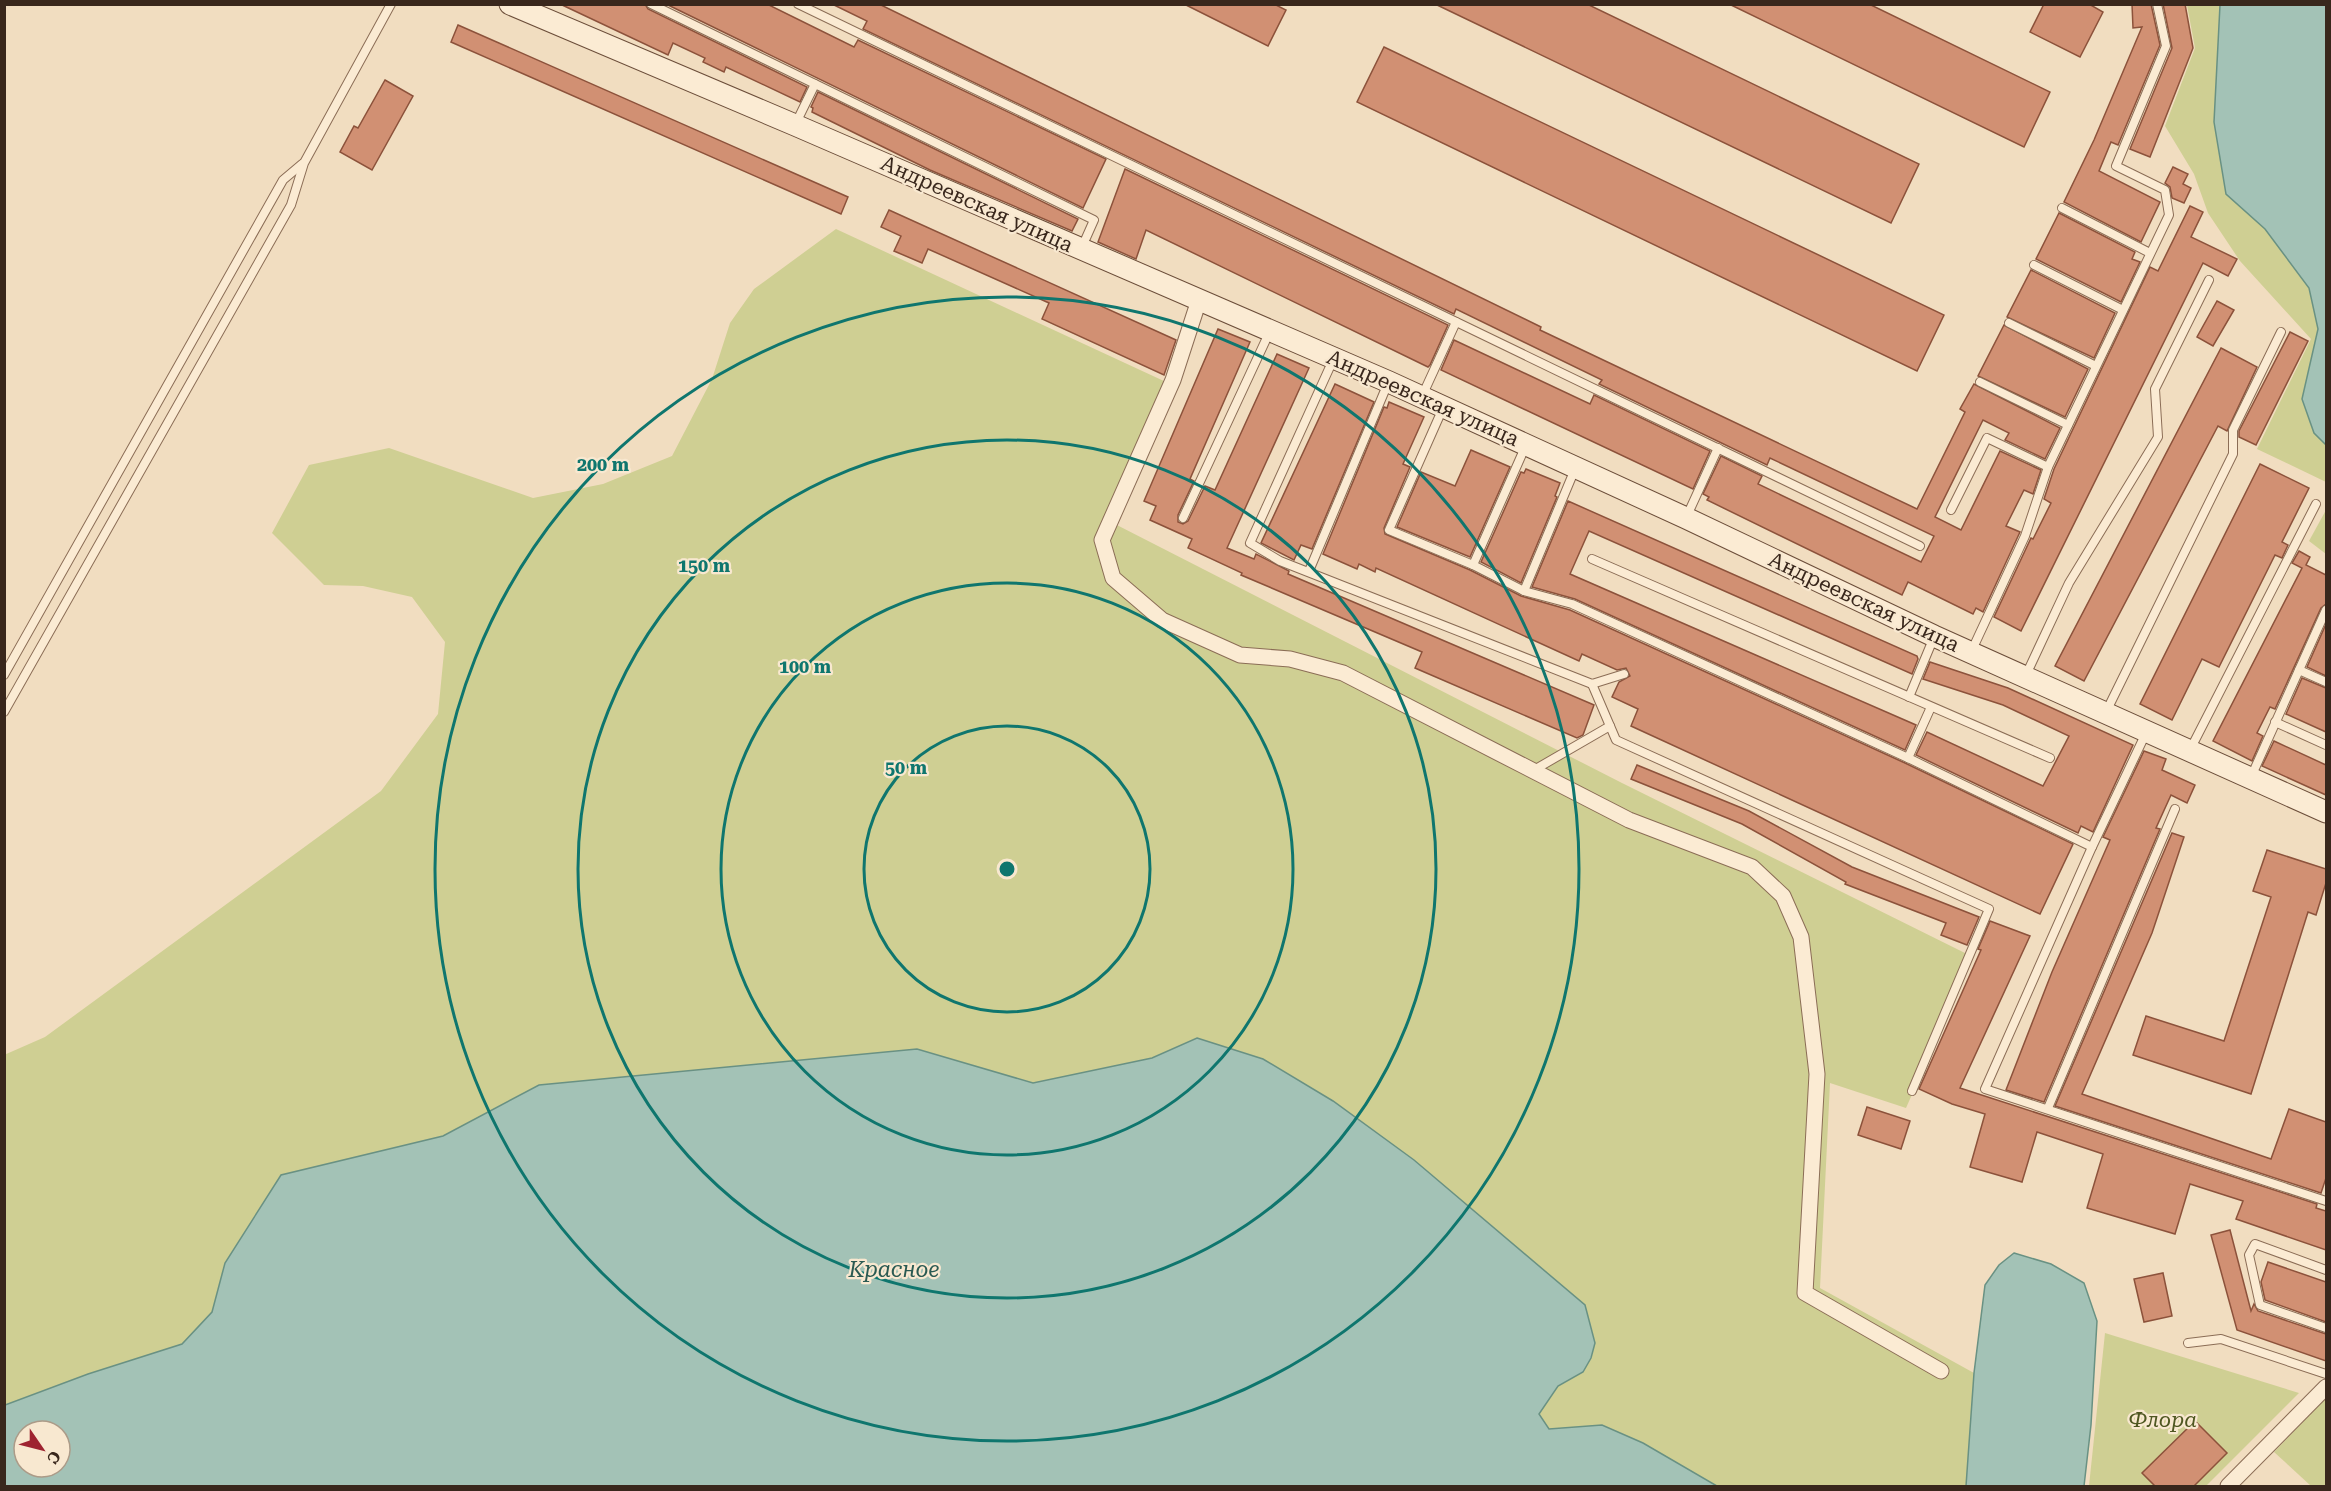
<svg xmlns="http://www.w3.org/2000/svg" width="2331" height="1491" font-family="'Roboto Serif',serif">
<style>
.green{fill:#cfcf93}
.water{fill:#a3c2b6;stroke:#699183;stroke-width:1.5;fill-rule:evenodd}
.building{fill:#d19073;stroke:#8c523b;stroke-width:1.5}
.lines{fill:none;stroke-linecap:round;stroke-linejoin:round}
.lane-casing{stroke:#8b6d56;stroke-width:10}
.street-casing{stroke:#8b6d56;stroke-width:17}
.secondary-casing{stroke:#6c4e3a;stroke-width:23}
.lane{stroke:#fbebd3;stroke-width:8}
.street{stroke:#fbebd3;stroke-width:15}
.secondary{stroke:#fbebd3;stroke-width:21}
.ring{fill:none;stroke:#0f766e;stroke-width:3}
.labels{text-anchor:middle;stroke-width:4.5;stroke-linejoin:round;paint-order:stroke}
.street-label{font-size:21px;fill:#39271c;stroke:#f8e8d0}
.park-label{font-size:21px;font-style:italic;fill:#4f5721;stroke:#f8e8d0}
.water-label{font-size:22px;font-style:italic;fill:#2a5a52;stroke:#f8e8d0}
.centre{fill:#0f766e;stroke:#f8e8d0;stroke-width:3}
.ring-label{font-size:18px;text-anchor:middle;font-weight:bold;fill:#0f766e;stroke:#f8e8d0;stroke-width:4.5;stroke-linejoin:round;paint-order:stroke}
</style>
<rect width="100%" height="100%" fill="#f1ddc0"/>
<g class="green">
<polygon points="2187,5 2220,5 2226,194 2265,229 2309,288 2318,329 2302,399 2314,433 2326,445 2326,482 2257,449 2311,339 2240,261 2208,213 2194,174 2165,126 2195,48"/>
<polygon points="836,229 1166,382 1109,521 1622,783 1973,957 1906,1108 1830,1083 1820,1288 1974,1373 1966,1486 1717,1486 1643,1443 1602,1425 1549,1430 1539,1414 1558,1386 1583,1372 1591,1358 1595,1342 1585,1305 1414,1160 1333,1101 1263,1059 1197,1038 1152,1058 1033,1083 917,1049 539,1085 443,1136 281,1175 225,1263 212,1312 182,1344 88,1374 5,1405 4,1055 45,1037 381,791 438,714 445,642 412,597 363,586 324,585 272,533 309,465 389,448 533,498 603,484 672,456 712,379 730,323 754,289"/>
<polygon points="2326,510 2326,554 2309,541"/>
<polygon points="2105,1333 2299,1393 2206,1486 2089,1486"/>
<polygon points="2326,1398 2326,1486 2311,1486 2274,1452"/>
</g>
<g class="water">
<polygon points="2220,5 2326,5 2326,445 2314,433 2302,399 2318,329 2309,288 2265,229 2226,194 2214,122"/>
<path d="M1197,1038l66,21 70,42 81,59 171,145 10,38 -4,15 -8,14 -25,14 -19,28 10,15 53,-4 41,18 74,43h-1712v-81l83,-31 94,-30 30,-32 13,-49 56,-88 162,-39 96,-51 378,-36 116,34 119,-25zM24,1431h36v36h-36z"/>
<polygon points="2014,1253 2051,1264 2084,1283 2097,1321 2091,1425 2084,1486 1966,1486 1974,1373 1985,1285 1999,1265"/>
</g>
<g class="building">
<polygon points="560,4 645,4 648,9 807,87 800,102 726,67 724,72 703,62 705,58 673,43 668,55"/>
<polygon points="666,4 767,4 854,47 858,40 1106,159 1083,208"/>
<polygon points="832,4 879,4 1541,327 1540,330 1917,509 1965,412 1960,409 1974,384 2060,428 2045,459 2005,440 2009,433 1983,420 1935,517 1961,530 2000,451 2041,470 2033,494 2024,490 2006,526 2020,532 1983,612 1976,608 1973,614 1908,582 1902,595 1707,500 1709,497 1703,494 1721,456 1762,476 1758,484 1921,562 1934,536 1770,458 1767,465 1599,384 1602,380 1456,309 1454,314 863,29 867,21"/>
<polygon points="1184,4 1274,4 1286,10 1268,46"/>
<polygon points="1435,4 1587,4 1919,164 1891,223"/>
<polygon points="1729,4 1869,4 2050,92 2024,147"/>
<polygon points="2044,4 2089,4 2103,12 2080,57 2030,32"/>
<polygon points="2132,4 2151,4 2160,45 2118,145 2111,142 2099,171 2160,202 2141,242 2064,202 2094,140 2142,27 2133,28"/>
<polygon points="2163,4 2185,4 2193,48 2150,157 2130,149 2172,48"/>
<polygon points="458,25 848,197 841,214 451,42"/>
<polygon points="1384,47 1944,315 1917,371 1357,102"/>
<polygon points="385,80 413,96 372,170 340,152 354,126 358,128"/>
<polygon points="818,92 1078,219 1072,231 930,170 812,112 813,108 811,107"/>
<polygon points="2173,167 2188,174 2183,184 2191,188 2184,203 2172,198 2170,187 2165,183"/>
<polygon points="1125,169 1448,325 1430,365 1428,367 1146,230 1136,259 1098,242"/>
<polygon points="2190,206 2203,212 2191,237 2237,259 2228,276 2203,263 2021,631 1994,617 2031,538 2033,539 2051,503 2044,499 2054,469 2150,267 2158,271"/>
<polygon points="889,210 1176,340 1164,375 1042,319 1049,303 928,249 922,263 894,251 901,236 881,227"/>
<polygon points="2059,213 2135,252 2132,259 2140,262 2121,302 2036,259"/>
<polygon points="2031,270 2115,313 2094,358 2007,317"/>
<polygon points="2217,301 2234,310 2213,346 2197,337"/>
<polygon points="2004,325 2088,369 2065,417 1978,376"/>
<polygon points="1218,329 1250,342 1190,479 1194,481 1178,515 1178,522 1183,524 1188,521 1205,486 1215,490 1277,354 1309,368 1227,548 1254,559 1256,554 1289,571 1288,574 1594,705 1583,735 1577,738 1415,668 1422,652 1241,575 1242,573 1188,548 1192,539 1150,520 1156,506 1144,501"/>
<polygon points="2290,332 2308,341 2256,445 2239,437 2239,431"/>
<polygon points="1454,340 1590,404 1594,395 1710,451 1693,489 1441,370"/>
<polygon points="2221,348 2257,367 2227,431 2218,426 2084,681 2055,666"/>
<polygon points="1335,384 1374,402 1312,549 1301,545 1294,560 1261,543"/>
<polygon points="1389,402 1424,417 1403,464 1410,467 1384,528 1385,534 1470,570 1521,596 1570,610 1905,763 2073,844 2040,914 1631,726 1638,709 1612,697 1619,682 1630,676 1626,668 1617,670 1582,654 1579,661 1376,568 1375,572 1359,564 1357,569 1323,554 1384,407 1387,408"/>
<polygon points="1471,450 1510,467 1470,557 1397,527 1421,472 1455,486"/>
<polygon points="2260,464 2309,488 2282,542 2288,545 2282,558 2275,555 2219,667 2202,659 2172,720 2140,704"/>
<polygon points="1526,469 1560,483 1555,496 1557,497 1521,583 1481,562 1521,472 1524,473"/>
<polygon points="1568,501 1917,656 1918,659 1912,674 1589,531 1570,574 1916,725 1905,750 1575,599 1532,587"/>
<polygon points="2299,551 2310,557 2306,565 2326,575 2326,604 2321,608 2275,709 2270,707 2257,733 2263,736 2252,761 2213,741 2302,568 2292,563"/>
<polygon points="2326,624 2326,676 2307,667"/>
<polygon points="1930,662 2008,688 2133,745 2093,832 2081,826 2078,833 1916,755 1927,732 2043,786 2069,736 2003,705 1923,679"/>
<polygon points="2302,678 2326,688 2326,732 2286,714"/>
<polygon points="2274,741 2326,765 2326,795 2262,766"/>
<polygon points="2144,751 2166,759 2162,770 2195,785 2187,803 2171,795 2156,828 2160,829 2044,1102 2006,1090 2052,972 2110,840 2103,837"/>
<polygon points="1637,765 1749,811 1852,867 1979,917 1967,945 1941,935 1946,923 1845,884 1846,882 1742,824 1631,779"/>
<polygon points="2172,833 2184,837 2152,933 2082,1094 2271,1159 2289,1109 2326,1122 2326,1178 2321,1193 2055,1106"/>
<polygon points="2267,850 2326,869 2326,883 2316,915 2308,912 2251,1094 2133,1055 2146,1016 2224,1041 2271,897 2253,891"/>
<polygon points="1990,921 2030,936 1960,1088 2317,1204 2316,1208 2326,1211 2326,1250 2236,1219 2243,1201 2190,1184 2175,1234 2087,1208 2103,1154 2037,1132 2022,1182 1970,1167 1985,1114 1952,1104 1919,1089 1981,950 1978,949"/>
<polygon points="1867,1107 1910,1121 1901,1149 1858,1135"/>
<polygon points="2230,1230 2251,1311 2254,1304 2258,1311 2326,1334 2326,1361 2237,1330 2211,1235"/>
<polygon points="2268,1262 2326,1282 2326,1322 2265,1300 2261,1282"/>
<polygon points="2163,1273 2172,1316 2144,1322 2134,1279"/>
<polygon points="2195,1421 2227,1453 2194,1486 2155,1486 2142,1473"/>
</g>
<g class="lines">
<g class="lane-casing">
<g id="lane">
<polyline points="651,4 1094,220 1082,247"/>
<polyline points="798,4 1920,546"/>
<polyline points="796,123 815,84"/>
<polyline points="2062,208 2150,253"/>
<polyline points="2034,265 2123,310"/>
<polyline points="2009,323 2096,366"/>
<polyline points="1333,360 1250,543 1280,561 1592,684 1624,674"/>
<polyline points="1980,382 2068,425"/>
<polyline points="1423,394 1456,322"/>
<polyline points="1443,408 1389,530 1473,565 1524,591 1572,604 1908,758 2092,847 2146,733"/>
<polyline points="1951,510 1987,438 2048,467"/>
<polyline points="1183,518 1270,331"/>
<polyline points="1686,518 1718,448"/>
<polyline points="1592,559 2050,758"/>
<polyline points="1473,565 1526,445"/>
<polyline points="1309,571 1388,383"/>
<polyline points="1524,591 1575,469"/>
<polyline points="1972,650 2025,536 2048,467 2169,215 2165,190 2116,166 2166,46 2157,4"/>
<polyline points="2299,670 2326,682"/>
<polyline points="4,675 283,180 302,164"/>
<polyline points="2026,675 2069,583 2158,437 2155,389 2209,280"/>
<polyline points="1592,684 1616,740 1989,909 1912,1091"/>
<polyline points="1909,697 1934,637"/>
<polyline points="4,712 291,205 304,163 391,4"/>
<polyline points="2106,712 2233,454 2233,430 2281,332"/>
<polyline points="2275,722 2326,745"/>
<polyline points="2191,748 2316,504"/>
<polyline points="1908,758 1931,707"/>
<polyline points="1534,770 1610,726"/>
<polyline points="2251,777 2326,610"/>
<polyline points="2092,847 1985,1089 2326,1201"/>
<polyline points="2048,1108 2175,809"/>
<polyline points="2326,1270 2255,1244 2249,1255 2260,1305 2326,1328"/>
<polyline points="2188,1343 2221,1339 2326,1374"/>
</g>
</g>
<g class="street-casing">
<g id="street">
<polyline points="1199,300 1173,380 1102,540 1113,578 1162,620 1240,655 1290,659 1343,673 1629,820 1752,867 1783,896 1801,937 1817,1074 1805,1293 1941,1371"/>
<polyline points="2228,1486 2326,1387"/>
</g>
</g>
<g class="secondary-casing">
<polyline id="secondary" points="510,4 795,125 1389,382 1686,518 1934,636 2326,812"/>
</g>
<use href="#lane" class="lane"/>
<use href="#street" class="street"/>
<use href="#secondary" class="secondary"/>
</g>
<g class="ring">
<circle cx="1007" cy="869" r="143"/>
<circle cx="1007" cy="869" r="286"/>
<circle cx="1007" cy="869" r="429"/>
<circle cx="1007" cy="869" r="572"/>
</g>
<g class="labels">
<g class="street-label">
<text transform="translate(977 204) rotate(24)" y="7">Андреевская улица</text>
<text transform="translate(1423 398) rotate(24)" y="7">Андреевская улица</text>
<text transform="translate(1864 602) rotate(25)" y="7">Андреевская улица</text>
</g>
<g class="park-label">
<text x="2163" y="1427">Флора</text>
</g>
<g class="water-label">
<text x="894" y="1277">Красное</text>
</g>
</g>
<circle cx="1007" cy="869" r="9" class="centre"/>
<g class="ring-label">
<text x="603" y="471">200 m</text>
<text x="704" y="572">150 m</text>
<text x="805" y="673">100 m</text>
<text x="906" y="774">50 m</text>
</g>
<rect width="2331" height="1491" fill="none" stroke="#39271c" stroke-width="12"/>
<g transform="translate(42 1449) rotate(125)"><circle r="28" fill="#f8e8d0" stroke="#ac9b88" stroke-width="1.5"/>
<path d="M0-4.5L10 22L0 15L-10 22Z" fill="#9e2330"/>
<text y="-9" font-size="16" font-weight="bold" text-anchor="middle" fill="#39271c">С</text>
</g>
</svg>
